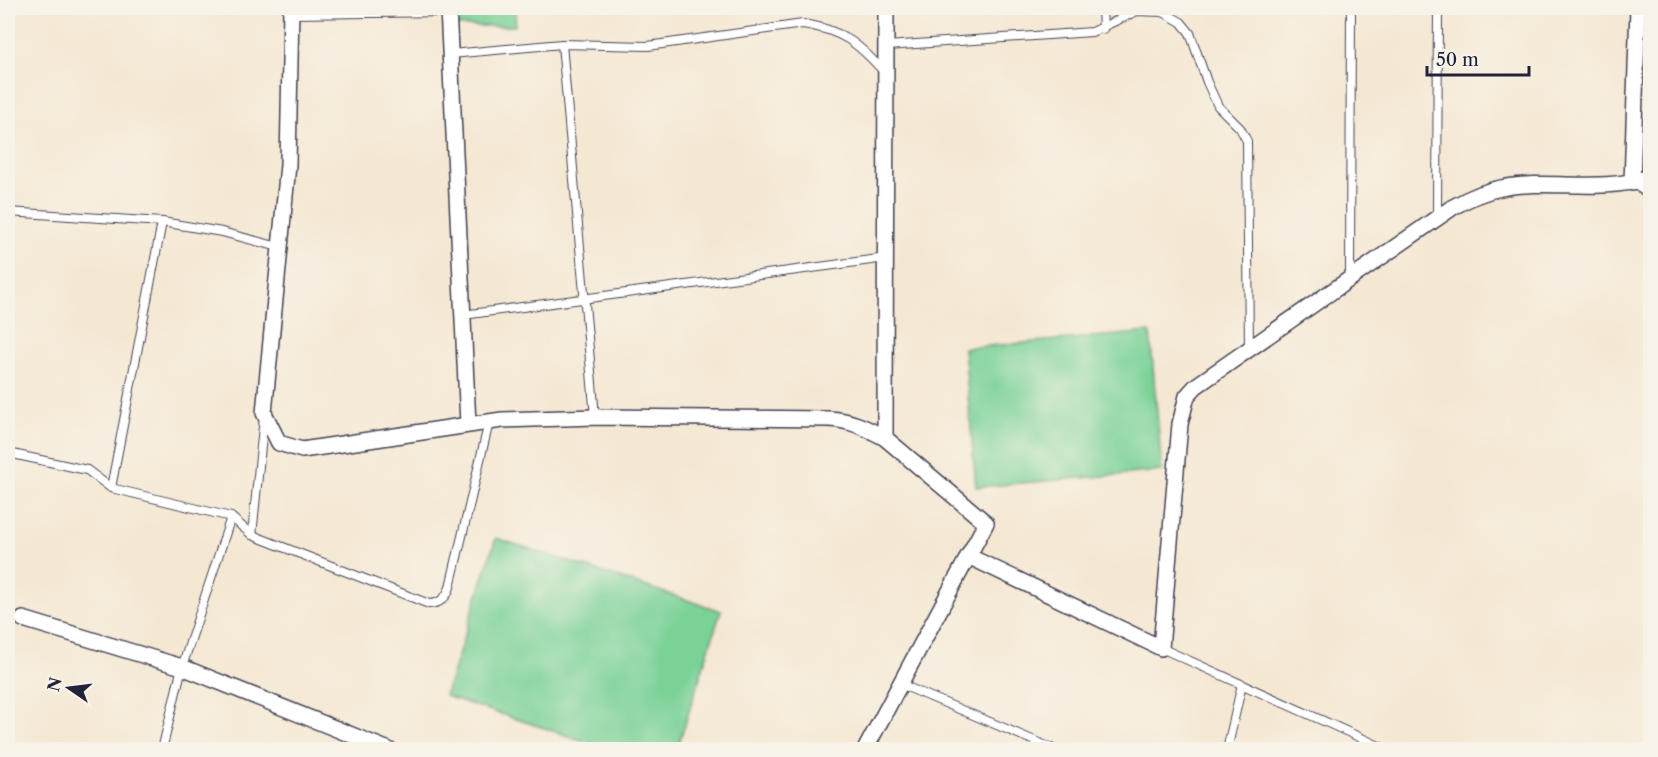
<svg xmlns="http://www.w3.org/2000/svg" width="1658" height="757" font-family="'Libre Caslon Text',serif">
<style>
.green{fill:#7ad297;stroke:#4e7a69;stroke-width:1.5}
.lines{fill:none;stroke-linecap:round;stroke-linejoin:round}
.service-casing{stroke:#424052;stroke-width:10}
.minor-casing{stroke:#424052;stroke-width:18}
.service{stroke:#fff;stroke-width:8}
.minor{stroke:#fff;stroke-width:15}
</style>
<rect width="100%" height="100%" fill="#f7f3e8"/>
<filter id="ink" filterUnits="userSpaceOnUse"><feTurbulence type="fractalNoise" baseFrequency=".0167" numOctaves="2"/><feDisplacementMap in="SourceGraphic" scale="12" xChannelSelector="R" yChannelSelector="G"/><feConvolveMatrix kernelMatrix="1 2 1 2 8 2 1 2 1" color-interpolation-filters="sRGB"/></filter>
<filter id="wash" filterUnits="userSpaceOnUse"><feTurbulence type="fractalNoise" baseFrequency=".008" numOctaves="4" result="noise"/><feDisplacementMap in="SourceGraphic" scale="24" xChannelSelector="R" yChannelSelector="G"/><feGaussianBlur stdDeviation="1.35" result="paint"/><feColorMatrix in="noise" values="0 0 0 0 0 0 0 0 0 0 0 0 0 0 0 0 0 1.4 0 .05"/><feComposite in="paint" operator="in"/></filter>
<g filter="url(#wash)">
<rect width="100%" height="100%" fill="#f5e8d3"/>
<g class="green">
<polygon points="457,8 516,8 515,26 457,26"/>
<polygon points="1150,332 1162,471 976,487 964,348"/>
<polygon points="496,538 721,611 677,749 609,749 445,696"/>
</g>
</g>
<g filter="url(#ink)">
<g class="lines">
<g class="service-casing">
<g id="service">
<polyline points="1102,8 1103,29"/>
<polyline points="291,14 448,12"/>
<polyline points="562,44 595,417"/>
<polyline points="887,46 1092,32 1137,11 1163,12 1181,22 1190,33 1207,82 1218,106 1240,128 1247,141 1249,348"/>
<path d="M451,54l111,-10 86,2 155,-22c39,6 55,19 81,48"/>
<polyline points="1632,183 1650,195"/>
<polyline points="8,212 162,222 222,232 279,247"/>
<polyline points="1437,218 1438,8"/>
<polyline points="1350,278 1351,8"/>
<polyline points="463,315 886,258"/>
<path d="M8,453l79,17 24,18 120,29 21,18 177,69c11,0 18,-7 21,-17l39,-165"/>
<polyline points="111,488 162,222"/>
<polyline points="252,535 264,417"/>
<polyline points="1161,648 1388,750"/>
<polyline points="900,684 1056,750"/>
<polyline points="162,750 182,667 231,517"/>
<polyline points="1227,750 1242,684"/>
</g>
</g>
<g class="minor-casing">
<g id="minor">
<path d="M291,8l-3,157 -24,248 15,30 23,7 200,-30 93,-3 234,2c21,1 38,9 56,19l101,85 -121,227"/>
<polyline points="448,8 468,424"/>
<polyline points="1632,183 1638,8"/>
<polyline points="885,438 886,8"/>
<path d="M968,556l193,92 19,-224 7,-28 9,-10 257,-179c16,-9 31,-16 48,-19 51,-10 96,6 149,-11"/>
<polyline points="23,619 182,667 389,750"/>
</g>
</g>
<use href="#service" class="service"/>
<use href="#minor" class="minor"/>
</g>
</g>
<rect width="1658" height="757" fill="none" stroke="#f7f3e8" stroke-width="30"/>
<g transform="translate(69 688) rotate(284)" stroke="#f7f3e8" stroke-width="4.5" paint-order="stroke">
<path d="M0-4.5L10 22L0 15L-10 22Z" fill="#22223b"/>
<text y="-9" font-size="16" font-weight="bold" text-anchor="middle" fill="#22223b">N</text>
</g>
<path d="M1427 66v9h102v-9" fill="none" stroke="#22223b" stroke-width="3"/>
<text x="1436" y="66" font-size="18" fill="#22223b" stroke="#f7f3e8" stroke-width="4.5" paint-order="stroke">50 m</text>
</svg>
